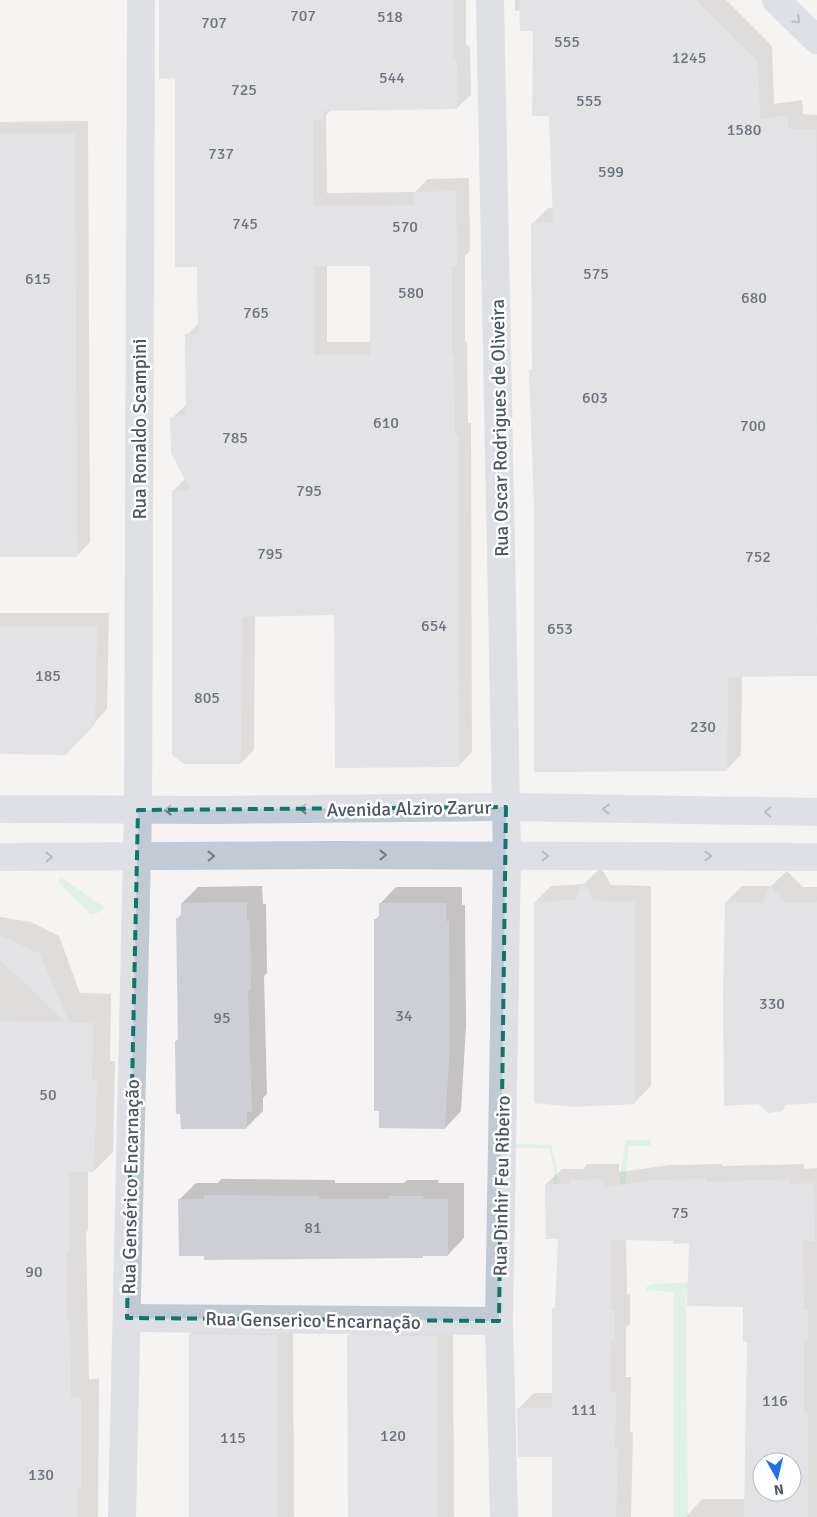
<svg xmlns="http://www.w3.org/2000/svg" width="817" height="1517" font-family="Signika,sans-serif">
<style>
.green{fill:#c3f1d5}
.shadow{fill:#0003;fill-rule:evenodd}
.building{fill:#cdcfd5;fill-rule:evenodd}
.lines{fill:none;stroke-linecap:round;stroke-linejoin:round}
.street{stroke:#c1cad2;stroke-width:28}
.secondary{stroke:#c1cbd6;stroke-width:28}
.oneway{stroke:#6e7984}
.marked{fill:none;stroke:#0f766e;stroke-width:4;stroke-dasharray:10 6;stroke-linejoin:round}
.labels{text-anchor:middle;stroke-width:5;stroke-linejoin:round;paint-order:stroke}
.number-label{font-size:16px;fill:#6b747e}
.street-label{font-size:19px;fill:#4a5661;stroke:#fff}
</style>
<rect width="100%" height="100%" fill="#f5f3f3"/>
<g class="green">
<polygon points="60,877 104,907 98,913 91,914 59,883"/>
<polygon points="626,1140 651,1140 650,1146 629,1146 625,1184 619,1184"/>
<polygon points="513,1144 551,1145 557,1166 557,1184 554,1186 554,1166 549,1148 514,1148"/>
<polygon points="705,1282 714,1293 686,1295 688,1517 674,1517 674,1292 646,1290 646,1287 653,1284"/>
</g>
<g class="shadow">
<path d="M160,0h306v44l4,3 1,48 -14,13 -126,2 -5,5 1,78 88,-1 13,-13 41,-1 1,73 -5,5v86h2l1,81h3l1,329 -14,14 -122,-152 -81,1 -1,135 -13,13 -68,-272 13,-13 -14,-60 15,-14v-69l12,-12 -1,-57 -22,-189zM327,265h44l1,77h-45z"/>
<polygon points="515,0 726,0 772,46 774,104 802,100 803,114 817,115 817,624 811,633 817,634 817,675 742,675 741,755 726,770 535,507 531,370 534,367 533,223 548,208 554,208 550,115 534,30 521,10 515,11"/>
<polygon points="88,121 90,542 77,556 0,556 0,122"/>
<polygon points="0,613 109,613 107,709 79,740 0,752"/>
<polygon points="601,867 611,885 651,886 651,1086 635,1102 535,902 551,886 584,884"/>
<polygon points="787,871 803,887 817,887 817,1102 788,1103 781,1110 726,902 742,886 771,886"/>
<polygon points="262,886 263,904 266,904 267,973 264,976 267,1094 263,1098 263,1111 247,1127 176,1041 179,1038 177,919 182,914 182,903 198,887"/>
<polygon points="396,887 462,887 462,905 465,905 466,1026 461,1111 445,1128 375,920 380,915 380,904"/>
<polygon points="0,917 31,922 59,936 80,993 111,994 110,1061 115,1061 113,1152 94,1171 88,1171 88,1230 86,1233 89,1380 99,1378 98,1517 0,1517"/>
<path d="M587,1164h32v8l51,-7 52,-1v2l82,-2v5l13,-1v349h-131l16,-18h43l3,-158 -3,-36 -55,-63 -16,-3h-48l1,55h3v30l-4,3v50h5l-1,55h3l-2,85h-78v-61l-35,-47 16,-16h19v-84l4,-3 2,-68 -13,-54 16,-15h21zM762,1462h30v30h-30z"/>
<polygon points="221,1179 335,1180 335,1183 404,1183 407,1180 439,1180 438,1183 464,1183 464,1238 448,1255 180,1199 196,1183 218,1183"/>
<polygon points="206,1318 293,1319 294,1517 191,1517 190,1335"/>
<polygon points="365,1320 453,1320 454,1517 350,1517 349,1336"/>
</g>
<g class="building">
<path d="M159,0h294v57l4,4 1,48 -135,2v9h-10v71l1,15 100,-1v-13l42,-1 1,75h-5v89h2l1,81h3l1,331 -124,1 -1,-153 -92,2 -1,147h-57l-12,-9v-265l19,1 -20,-38 -1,-36 16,-2 -1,-81h13l-1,-67h-22v-189l-16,1zM314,266h56v89h-56z"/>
<polygon points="519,0 696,0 758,61 760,119 788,115 788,129 816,130 817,676 728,677 727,771 534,772 534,507 529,370 532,370 531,223 553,222 549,116 532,116 533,31 520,31"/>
<polygon points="0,134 75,134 77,557 0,557"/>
<polygon points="0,626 97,626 95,724 66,755 0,754"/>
<polygon points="584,882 594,901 635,902 635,1104 575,1107 534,1103 534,902 575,900"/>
<polygon points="770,886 786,903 817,902 817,1103 786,1105 782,1111 769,1113 758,1104 724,1106 723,994 725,902 763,903"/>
<polygon points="247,902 247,920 250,920 251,990 248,991 252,1112 247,1112 247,1129 181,1129 180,1114 176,1114 175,1041 178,1041 176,918 181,918 181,903"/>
<polygon points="379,903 446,903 446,921 449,921 450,1043 445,1129 379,1128 379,1111 374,1111 374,919 379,919"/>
<polygon points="0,935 40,954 69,1022 93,1023 92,1079 97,1079 94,1172 69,1172 70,1251 67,1251 67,1319 70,1319 71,1398 81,1396 81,1489 77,1489 77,1517 0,1517 0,1021 66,1022 0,960"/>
<path d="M604,1179v8l50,-7 52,-1v3l83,-3v5l25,-1 1,58h-12l1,69h4v31h-4v72h4v104h-64l3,-175h-4v-35l-56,-1 2,-63 -16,1v-3l-62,-1v70h4v31h-4l-1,51h6l-1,56h3l-2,69h-64v-60h-34l-1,-49h35v-99h3l3,-70h-12l-1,-55h25v-4zM762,1462h30v30h-30z"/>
<polygon points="204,1195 319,1196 319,1199 389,1199 389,1196 423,1196 423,1199 448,1199 448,1256 423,1256 423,1258 204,1260 204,1256 179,1256 178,1199 204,1199"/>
<polygon points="189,1334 277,1335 278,1517 189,1517"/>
<polygon points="347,1335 437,1336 438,1517 348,1517"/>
</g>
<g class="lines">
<g class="street">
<polyline points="490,0 507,855 499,1321 504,1517"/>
<polyline points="127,1318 499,1321"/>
<polyline points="122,1517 138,810 141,0"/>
</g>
<g class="secondary">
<polyline points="776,0 817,40"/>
<polyline points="0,809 217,810 506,807 817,812"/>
<polyline points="0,857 334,855 817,857"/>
</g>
</g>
<defs><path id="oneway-chevron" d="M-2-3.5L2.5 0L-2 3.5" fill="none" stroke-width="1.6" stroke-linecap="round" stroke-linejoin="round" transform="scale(1.25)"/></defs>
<g class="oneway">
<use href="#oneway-chevron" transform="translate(797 20) rotate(44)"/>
<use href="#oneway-chevron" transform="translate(303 809) rotate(179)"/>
<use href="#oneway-chevron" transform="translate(606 809) rotate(-179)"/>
<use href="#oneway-chevron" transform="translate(168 810) rotate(-180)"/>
<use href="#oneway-chevron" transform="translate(768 812) rotate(-179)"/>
<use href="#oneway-chevron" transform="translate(383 855)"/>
<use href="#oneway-chevron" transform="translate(211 856) rotate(-1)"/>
<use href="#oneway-chevron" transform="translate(545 856)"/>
<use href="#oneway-chevron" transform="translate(708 856)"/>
<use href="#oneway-chevron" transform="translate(49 857)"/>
</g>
<path d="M0 0H817V1517H0ZM506,807l-7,514 -372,-3 11,-508z" fill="#f5f3f3" fill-opacity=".55" fill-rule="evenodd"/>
<path class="marked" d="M506,807l-7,514 -372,-3 11,-508z"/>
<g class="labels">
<g class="number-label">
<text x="303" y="21">707</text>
<text x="390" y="22">518</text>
<text x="214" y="28">707</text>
<text x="567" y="47">555</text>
<text x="689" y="63">1245</text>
<text x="392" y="83">544</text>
<text x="244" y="95">725</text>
<text x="589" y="106">555</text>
<text x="744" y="135">1580</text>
<text x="221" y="159">737</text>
<text x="611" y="177">599</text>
<text x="245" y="229">745</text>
<text x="405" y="232">570</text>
<text x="596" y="279">575</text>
<text x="38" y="284">615</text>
<text x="411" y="298">580</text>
<text x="754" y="303">680</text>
<text x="256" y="318">765</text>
<text x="595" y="403">603</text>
<text x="386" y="428">610</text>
<text x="753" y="431">700</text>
<text x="235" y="443">785</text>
<text x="309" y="496">795</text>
<text x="270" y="559">795</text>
<text x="758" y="562">752</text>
<text x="434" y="631">654</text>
<text x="560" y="634">653</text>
<text x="48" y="681">185</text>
<text x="207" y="703">805</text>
<text x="703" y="732">230</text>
<text x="772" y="1009">330</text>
<text x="404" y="1021">34</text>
<text x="222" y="1023">95</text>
<text x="48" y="1100">50</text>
<text x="680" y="1218">75</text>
<text x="313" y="1233">81</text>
<text x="34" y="1277">90</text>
<text x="775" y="1406">116</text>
<text x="584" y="1415">111</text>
<text x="393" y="1441">120</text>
<text x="233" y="1443">115</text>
<text x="41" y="1480">130</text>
</g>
<g class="street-label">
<text transform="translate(499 428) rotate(-91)" y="7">Rua Oscar Rodrigues de Oliveira</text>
<text transform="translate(139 429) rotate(-90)" y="7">Rua Ronaldo Scampini</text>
<text transform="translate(409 808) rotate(-1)" y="7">Avenida Alziro Zarur</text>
<text transform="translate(501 1186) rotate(-89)" y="7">Rua Dinhir Feu Ribeiro</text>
<text transform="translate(130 1187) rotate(-89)" y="7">Rua Gensérico Encarnação</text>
<text transform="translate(313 1320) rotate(1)" y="7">Rua Genserico Encarnação</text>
</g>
</g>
<g transform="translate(777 1477) rotate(172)"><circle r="24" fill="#ffffff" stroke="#b7bbc0"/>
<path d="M0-4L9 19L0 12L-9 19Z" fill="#1a73e8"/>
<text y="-8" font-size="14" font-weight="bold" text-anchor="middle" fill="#4a5661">N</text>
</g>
</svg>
